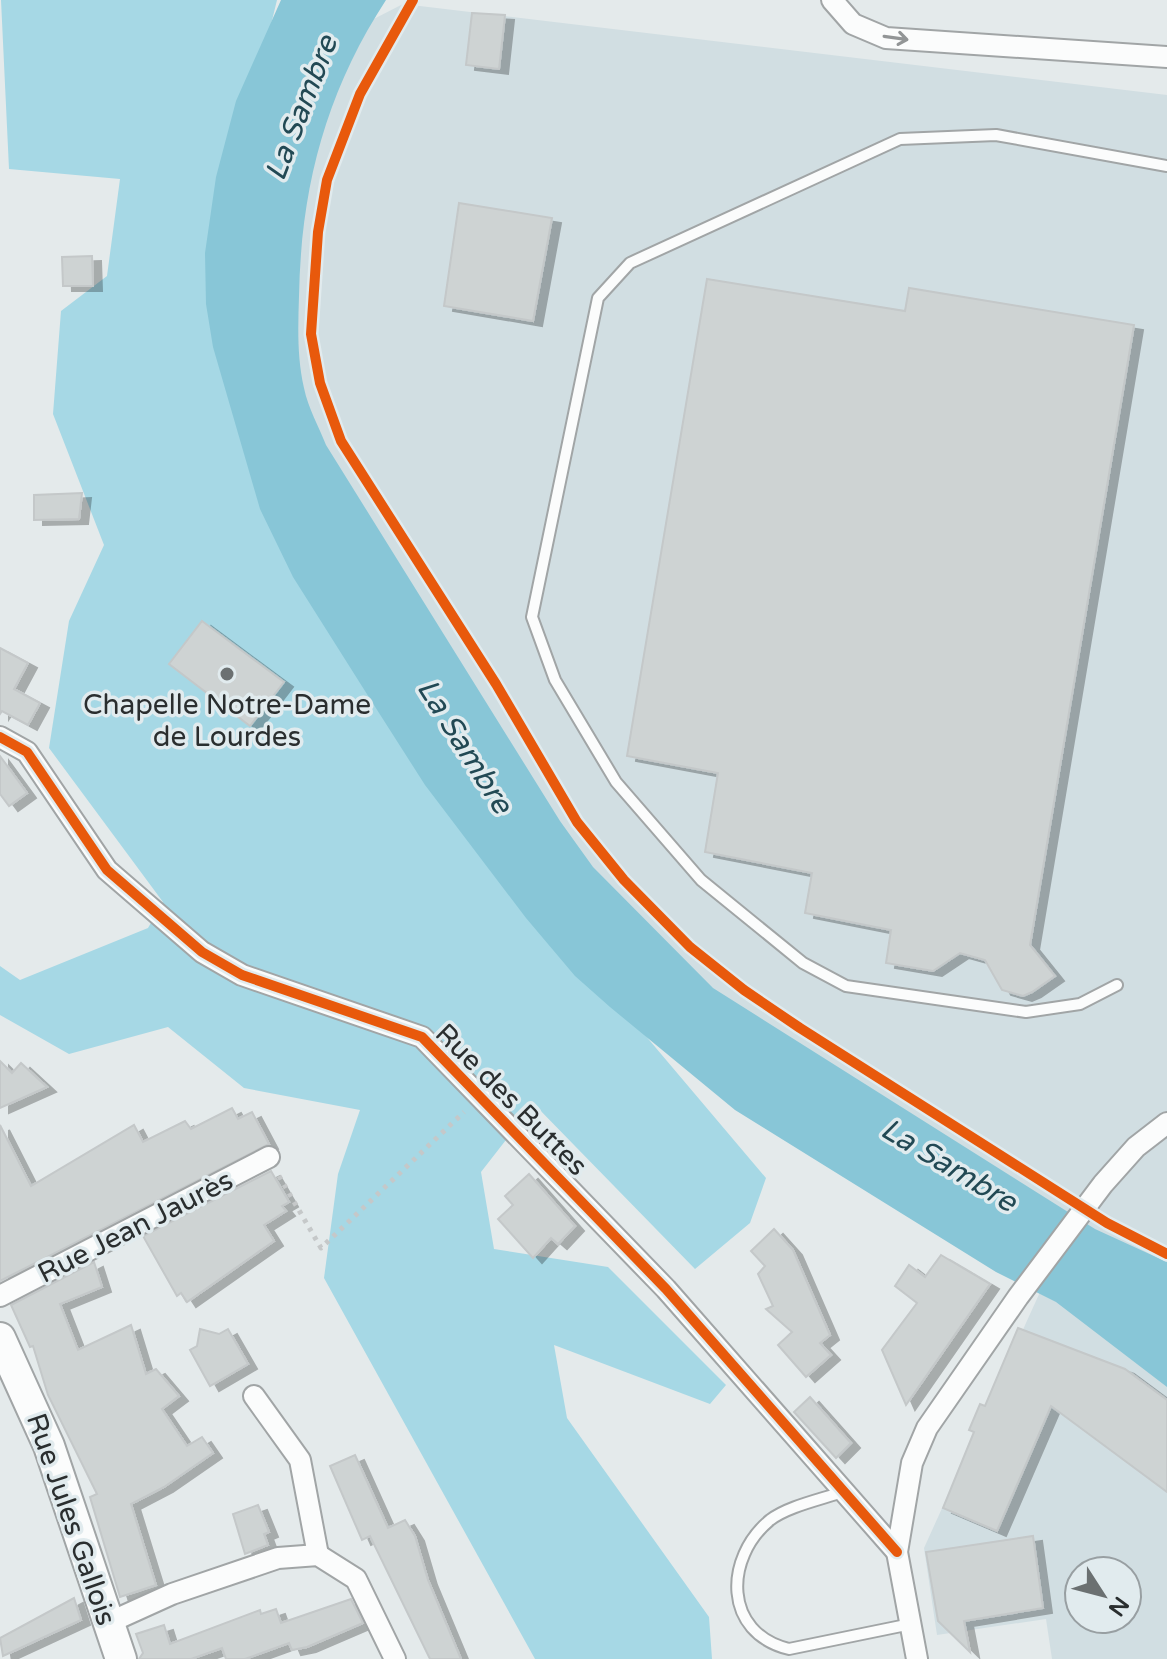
<svg xmlns="http://www.w3.org/2000/svg" width="1167" height="1659" font-family="'Varela Round',sans-serif">
<style>
.built{fill:#d1dee2;fill-rule:evenodd}
.forest{fill:#a6d8e5}
.water{fill:#88c6d7}
.building{fill:#ced3d3;stroke:#c4c8c9;stroke-width:2;filter:url(#shadow)}
.lines{fill:none;stroke-linecap:round;stroke-linejoin:round}
.lane-casing{stroke:#a1a5a6;stroke-width:14}
.street-casing{stroke:#a1a5a6;stroke-width:24}
.secondary-casing{stroke:#a1a5a6;stroke-width:34}
.path{stroke:#c5c8c9;stroke-width:5;stroke-dasharray:4 6;stroke-linecap:butt}
.lane{stroke:#fbfcfc;stroke-width:10}
.street{stroke:#fbfcfc;stroke-width:20}
.secondary{stroke:#fbfcfc;stroke-width:30}
.cycleway-casing{stroke:#e1ebee;stroke-width:15}
.cycleway{stroke:#e8590c;stroke-width:10}
.oneway{stroke:#929596}
.poi-dot{fill:#6b7071;stroke:#e1ebee;stroke-width:3}
.labels{text-anchor:middle;stroke-width:7;stroke-linejoin:round;paint-order:stroke}
.poi-label{font-size:28px;fill:#2a2e2f;stroke:#e1ebee}
.street-label{font-size:28px;fill:#2a2e2f;stroke:#e1ebee}
.water-label{font-size:30px;font-style:italic;fill:#224954;stroke:#e1ebee}
</style>
<defs>
<filter id="shadow"><feDropShadow dx="9" dy="5" stdDeviation="0" flood-color="#0004"/></filter>
</defs>
<rect width="100%" height="100%" fill="#e4eaeb"/>
<path class="built" d="M403,4l764,91v1564h-115l-6,-40 -109,16 -13,-87 141,-311 -431,-297 -334,-484 -27,-282 46,-127zM1079,1571h48v48h-48z"/>
<polygon class="forest" points="1,0 277,0 218,242 535,905 766,1178 750,1223 695,1269 534,1104 481,1172 494,1249 608,1267 726,1385 710,1404 554,1345 567,1418 709,1617 712,1659 535,1659 324,1278 338,1174 360,1110 244,1088 168,1027 69,1054 0,1015 0,966 20,980 148,928 163,902 49,748 69,621 104,545 53,414 61,311 107,276 120,179 9,169"/>
<path class="water" d="M281,0h105c-60,92 -85,187 -87,296 -1,32 -2,61 5,92 4,20 15,39 22,57l234,376 33,46 120,121 382,241 72,33v125l-111,-85 -60,-30 -261,-162 -125,-103 -35,-31 -49,-58 -101,-133 -60,-94 -72,-114 -33,-68 -47,-162 -7,-43 -1,-51 11,-76 20,-76z"/>
<g class="building">
<polygon points="472,13 505,15 499,69 466,65"/>
<polygon points="459,203 552,218 533,321 444,306"/>
<polygon points="92,256 93,286 63,286 62,257"/>
<polygon points="707,279 905,311 909,288 1134,325 1030,945 1055,976 1032,992 1023,996 1002,990 985,960 960,953 933,971 886,963 891,930 805,913 812,873 705,852 718,773 627,756"/>
<polygon points="82,493 79,519 34,520 34,495"/>
<polygon points="202,621 284,682 250,726 169,664"/>
<polygon points="0,648 28,663 14,689 40,703 28,725 2,711 0,714"/>
<polygon points="0,756 27,793 9,806 0,794"/>
<polygon points="0,1061 12,1073 21,1063 47,1087 0,1108"/>
<polygon points="232,1108 238,1119 252,1112 269,1144 0,1281 0,1125 31,1186 134,1125 143,1142 185,1121 191,1129"/>
<polygon points="271,1171 289,1202 282,1206 286,1211 264,1225 274,1241 187,1302 181,1293 177,1296 143,1236"/>
<polygon points="529,1174 575,1226 558,1244 551,1238 533,1258 498,1219 513,1205 505,1196"/>
<polygon points="774,1229 793,1250 830,1335 820,1343 831,1355 806,1377 778,1345 792,1332 766,1309 773,1306 758,1274 765,1266 751,1251"/>
<polygon points="941,1255 990,1284 906,1405 882,1350 917,1303 895,1286 909,1265 925,1277"/>
<polygon points="94,1262 102,1287 60,1304 78,1350 131,1325 146,1374 156,1369 179,1396 162,1409 187,1446 202,1437 213,1453 164,1487 131,1504 156,1585 120,1597 90,1497 97,1494 48,1395 33,1346 30,1347 11,1305"/>
<polygon points="1018,1328 1125,1369 1167,1400 1167,1492 1051,1406 997,1531 943,1508 974,1432 969,1430 980,1404 985,1406"/>
<polygon points="200,1329 219,1334 228,1329 248,1364 210,1386 190,1350 197,1346"/>
<polygon points="810,1397 851,1443 836,1458 794,1412"/>
<polygon points="355,1455 388,1528 405,1520 415,1536 428,1580 461,1659 430,1659 370,1536 362,1540 330,1466"/>
<polygon points="258,1505 269,1532 264,1534 268,1545 245,1554 233,1514"/>
<polygon points="1033,1536 1043,1608 964,1621 970,1652 938,1621 926,1552"/>
<polygon points="74,1598 81,1620 3,1656 0,1638"/>
<polygon points="351,1599 363,1623 307,1647 292,1650 289,1643 245,1659 226,1659 222,1648 191,1659 139,1659 143,1653 136,1634 164,1625 170,1644 260,1610 261,1614 276,1609 281,1623"/>
</g>
<g class="lines">
<g class="lane-casing">
<g id="lane">
<polyline points="1117,985 1080,1004 1026,1012 846,986 803,963 701,880 616,782 555,680 532,617 598,298 630,263 900,139 996,135 1167,166"/>
<path d="M845,1491c-22,8 -57,15 -75,29 -46,38 -47,113 19,129l122,-25"/>
</g>
</g>
<g class="street-casing">
<g id="street">
<polyline points="832,0 853,24 886,38 1167,57"/>
<polyline points="0,737 27,752 107,870 202,952 242,975 422,1037 666,1289 897,1552"/>
<polyline points="0,1296 269,1157"/>
<polyline points="254,1396 300,1460 318,1555"/>
<polyline points="108,1623 172,1594 278,1558 318,1555 356,1579 395,1659"/>
<polyline points="917,1659 897,1552 912,1463 927,1428 1018,1297 1103,1184 1136,1147 1167,1123"/>
</g>
</g>
<g class="secondary-casing">
<polyline id="secondary" points="0,1338 49,1446 121,1659"/>
</g>
<polyline class="path" points="279,1176 321,1248 464,1112"/>
<use href="#lane" class="lane"/>
<use href="#street" class="street"/>
<use href="#secondary" class="secondary"/>
<g class="cycleway-casing">
<g id="cycleway">
<polyline points="413,0 360,94 327,180 318,232 311,334 320,383 341,441 496,684 577,822 624,880 690,947 744,990 800,1028 1107,1223 1167,1254"/>
<polyline points="0,737 27,752 107,870 202,952 242,975 422,1037 666,1289 897,1552"/>
</g>
</g>
<use href="#cycleway" class="cycleway"/>
</g>
<defs><path id="oneway-shaft" d="M-6 0H5M1.5-3L5.5 0L1.5 3" fill="none" stroke-width="1.6" stroke-linecap="round" stroke-linejoin="round" transform="scale(2)"/></defs>
<use class="oneway" href="#oneway-shaft" transform="translate(896 38) rotate(8)"/>
<circle class="poi-dot" cx="227" cy="674" r="8"/>
<g class="labels">
<g class="poi-label">
<text x="227" y="714">Chapelle Notre-Dame<tspan x="227" dy="32">de Lourdes</tspan></text>
</g>
<g class="street-label">
<text transform="translate(512 1099) rotate(45)" y="10">Rue des Buttes</text>
<text transform="translate(135 1226) rotate(-27)" y="10">Rue Jean Jaurès</text>
<text transform="translate(72 1519) rotate(71)" y="10">Rue Jules Gallois</text>
</g>
<g class="water-label">
<text transform="translate(301 108) rotate(-69)" y="10">La Sambre</text>
<text transform="translate(465 746) rotate(58)" y="10">La Sambre</text>
<text transform="translate(949 1165) rotate(31)" y="10">La Sambre</text>
</g>
</g>
<g transform="translate(1103 1595) rotate(126)"><circle r="38" fill="#e1ebee" stroke="#989fa2" stroke-width="2"/>
<path d="M0-6L14 30L0 20L-14 30Z" fill="#6b7071"/>
<text y="-12" font-size="22" font-weight="bold" text-anchor="middle" fill="#2a2e2f">N</text>
</g>
</svg>
